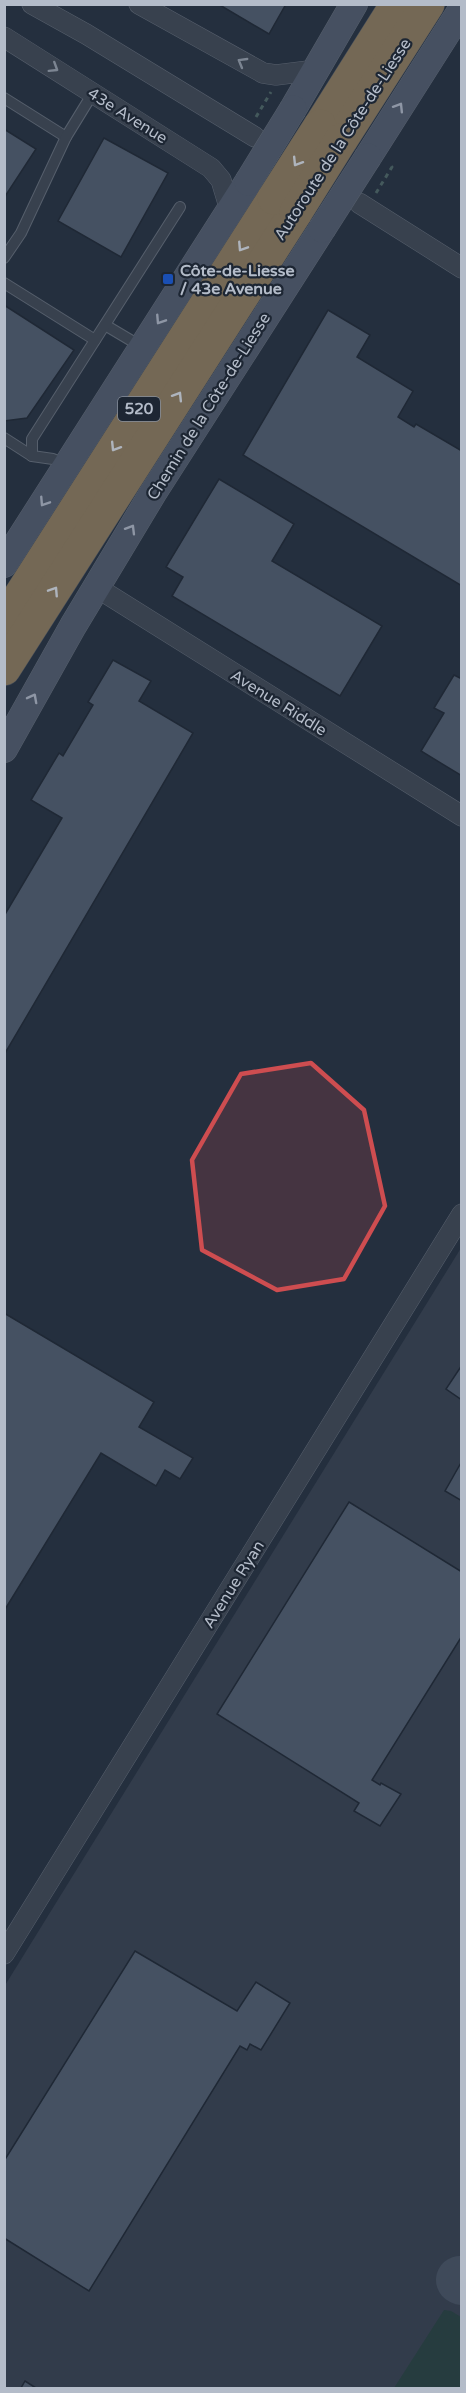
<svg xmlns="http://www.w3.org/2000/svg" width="466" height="2393" font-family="'Varela Round',sans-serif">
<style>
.airport{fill:#323c4b}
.green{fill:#263c3f}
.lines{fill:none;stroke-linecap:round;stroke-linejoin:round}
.taxiway{stroke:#3f4a5a;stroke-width:48}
.building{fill:#455162;stroke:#1f2835;stroke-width:1.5}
.lane-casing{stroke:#565f6c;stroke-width:12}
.street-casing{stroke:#565f6c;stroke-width:21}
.secondary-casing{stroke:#565f6c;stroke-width:28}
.highway-casing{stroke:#434c59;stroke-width:34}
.path{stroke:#44595c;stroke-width:3;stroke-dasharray:4.5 4.5;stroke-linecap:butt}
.lane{stroke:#38414e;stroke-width:10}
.street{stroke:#38414e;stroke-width:20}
.secondary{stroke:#465061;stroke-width:27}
.highway{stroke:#746855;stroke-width:33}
.secondary-bridge-casing{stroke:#565f6c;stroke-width:28;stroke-linecap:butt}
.highway-bridge-casing{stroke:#434c59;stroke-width:34;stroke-linecap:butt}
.secondary-bridge{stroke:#465061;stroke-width:27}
.highway-bridge{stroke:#746855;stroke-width:33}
.oneway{stroke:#7c8592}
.oneway2{stroke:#8e96a5}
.oneway3{stroke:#aeb4bd}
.marked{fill:#ce4d50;fill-opacity:0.2;stroke:#ce4d50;stroke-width:4.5;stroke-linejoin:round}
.transit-dot{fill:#1a4fb4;stroke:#1d2633;stroke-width:2}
.labels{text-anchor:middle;stroke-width:4.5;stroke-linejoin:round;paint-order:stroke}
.shield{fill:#1d2633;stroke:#878f9c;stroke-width:1.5}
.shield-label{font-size:15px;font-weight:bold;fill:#b4bcc9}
.street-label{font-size:16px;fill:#b4bcc9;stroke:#1d2633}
.poi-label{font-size:16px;font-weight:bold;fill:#b4bcc9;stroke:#1d2633;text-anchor:start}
</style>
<rect width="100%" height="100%" fill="#242f3e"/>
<polygon class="airport" points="461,1248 461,2388 5,2388 4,1987"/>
<polygon class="green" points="444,2310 451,2311 461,2317 461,2388 394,2388"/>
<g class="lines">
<polyline class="taxiway" points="460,2280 462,2281"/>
</g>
<g class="building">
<polygon points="218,4 286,4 269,34"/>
<polygon points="4,129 36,149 4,198"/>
<polygon points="104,138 168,173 121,257 58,221"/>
<polygon points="4,305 74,350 27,418 4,421"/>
<polygon points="328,310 370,335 357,357 413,391 398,417 414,427 416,424 462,451 462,586 243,455"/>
<polygon points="219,479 294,524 272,561 382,626 340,696 172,596 183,577 166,567"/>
<polygon points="113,660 151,681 139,701 193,733 4,1055 4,916 62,818 31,800 59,753 63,756 93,705 88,702"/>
<polygon points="454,675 462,679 462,776 421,751 444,713 434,708"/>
<polygon points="4,1313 154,1402 139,1427 193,1458 180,1479 165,1470 156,1486 101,1453 4,1611"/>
<polygon points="462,1365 462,1400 446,1389"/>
<polygon points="462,1461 462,1501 445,1491"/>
<polygon points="349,1502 462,1572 462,1636 372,1780 380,1785 381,1783 401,1794 380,1826 354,1811 359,1803 217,1714"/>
<polygon points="135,1951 237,2011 256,1982 290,2003 261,2050 250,2044 247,2050 240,2046 89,2291 4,2238 4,2161"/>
<polygon points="25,2381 36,2388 21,2388"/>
</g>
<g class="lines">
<g class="lane-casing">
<g id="lane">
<polyline points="4,98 66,137"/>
<polyline points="4,258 21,233 66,137 93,93"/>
<polyline points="4,283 95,340"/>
<polyline points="105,325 142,347"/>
<polyline points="4,438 32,456"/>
<polyline points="67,465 53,459 32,456 32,439 180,207"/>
</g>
</g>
<g class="street-casing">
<g id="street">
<polyline points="32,4 86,34 255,137"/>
<polyline points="139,4 263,73 276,75 316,70"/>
<polyline points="4,37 211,168 221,180 230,210"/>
<polyline points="359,203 462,268"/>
<polyline points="96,587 462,816"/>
<polyline points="4,1954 462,1214"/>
</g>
</g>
<g class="secondary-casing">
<g id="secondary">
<polyline points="293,109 354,4"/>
<polyline points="368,157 462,9"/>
<polyline points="4,564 248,182"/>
<polyline points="4,749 73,626 153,493 322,229"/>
</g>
</g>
<g class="highway-casing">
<g id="highway">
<polyline points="320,126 397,4"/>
<polyline points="341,140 428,4"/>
<polyline points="4,621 274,198"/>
<polyline points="4,669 296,212"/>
</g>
</g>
<g class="path">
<polyline points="256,117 271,92"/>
<polyline points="376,193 392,167 389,165"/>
</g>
<use href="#lane" class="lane"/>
<use href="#street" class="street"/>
<use href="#secondary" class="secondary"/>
<use href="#highway" class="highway"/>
<g class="secondary-bridge-casing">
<g id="secondary-bridge">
<polyline points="248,182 293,109"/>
<polyline points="322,229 368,157"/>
</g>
</g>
<g class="highway-bridge-casing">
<g id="highway-bridge">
<polyline points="274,198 320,126"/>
<polyline points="296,212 341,140"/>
</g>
</g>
<use href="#secondary-bridge" class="secondary-bridge"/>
<use href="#highway-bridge" class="highway-bridge"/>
</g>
<defs><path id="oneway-chevron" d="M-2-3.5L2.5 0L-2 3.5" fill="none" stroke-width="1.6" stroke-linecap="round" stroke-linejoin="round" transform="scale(1.5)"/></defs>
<g class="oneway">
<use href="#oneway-chevron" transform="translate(242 62) rotate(-150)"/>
<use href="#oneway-chevron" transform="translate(54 68) rotate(32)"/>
</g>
<g class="oneway2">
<use href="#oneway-chevron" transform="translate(399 107) rotate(-58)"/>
<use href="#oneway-chevron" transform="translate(160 320) rotate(123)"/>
<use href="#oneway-chevron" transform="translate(44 502) rotate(123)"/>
<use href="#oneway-chevron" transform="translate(131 529) rotate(-59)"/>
<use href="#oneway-chevron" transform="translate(33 698) rotate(-62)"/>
</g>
<g class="oneway3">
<use href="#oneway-chevron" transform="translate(297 162) rotate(122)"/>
<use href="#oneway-chevron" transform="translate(242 247) rotate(123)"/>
<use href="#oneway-chevron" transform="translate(178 396) rotate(-58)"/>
<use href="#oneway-chevron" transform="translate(115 447) rotate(122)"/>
<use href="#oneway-chevron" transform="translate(54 591) rotate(-57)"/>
</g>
<path class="marked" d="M311,1063l53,47 21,96 -41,73 -67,11 -75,-40 -10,-90 49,-86z"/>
<rect class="transit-dot" x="162" y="273" width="12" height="12" rx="3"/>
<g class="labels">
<rect class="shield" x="118" y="397" width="42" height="24" rx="4.5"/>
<g class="shield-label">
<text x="139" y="414">520</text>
</g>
<g class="street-label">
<text transform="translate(128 115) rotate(32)" y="6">43e Avenue</text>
<text transform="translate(342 139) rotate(-57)" y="6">Autoroute de la Côte-de-Liesse</text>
<text transform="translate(208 406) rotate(-58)" y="6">Chemin de la Côte-de-Liesse</text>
<text transform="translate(279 702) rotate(32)" y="6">Avenue Riddle</text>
<text transform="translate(233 1584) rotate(-58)" y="6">Avenue Ryan</text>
</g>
<g class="poi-label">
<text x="180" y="276">Côte-de-Liesse<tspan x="180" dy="18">/ 43e Avenue</tspan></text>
</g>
</g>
<rect width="466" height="2393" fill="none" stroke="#b4bcc9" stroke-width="12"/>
</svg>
